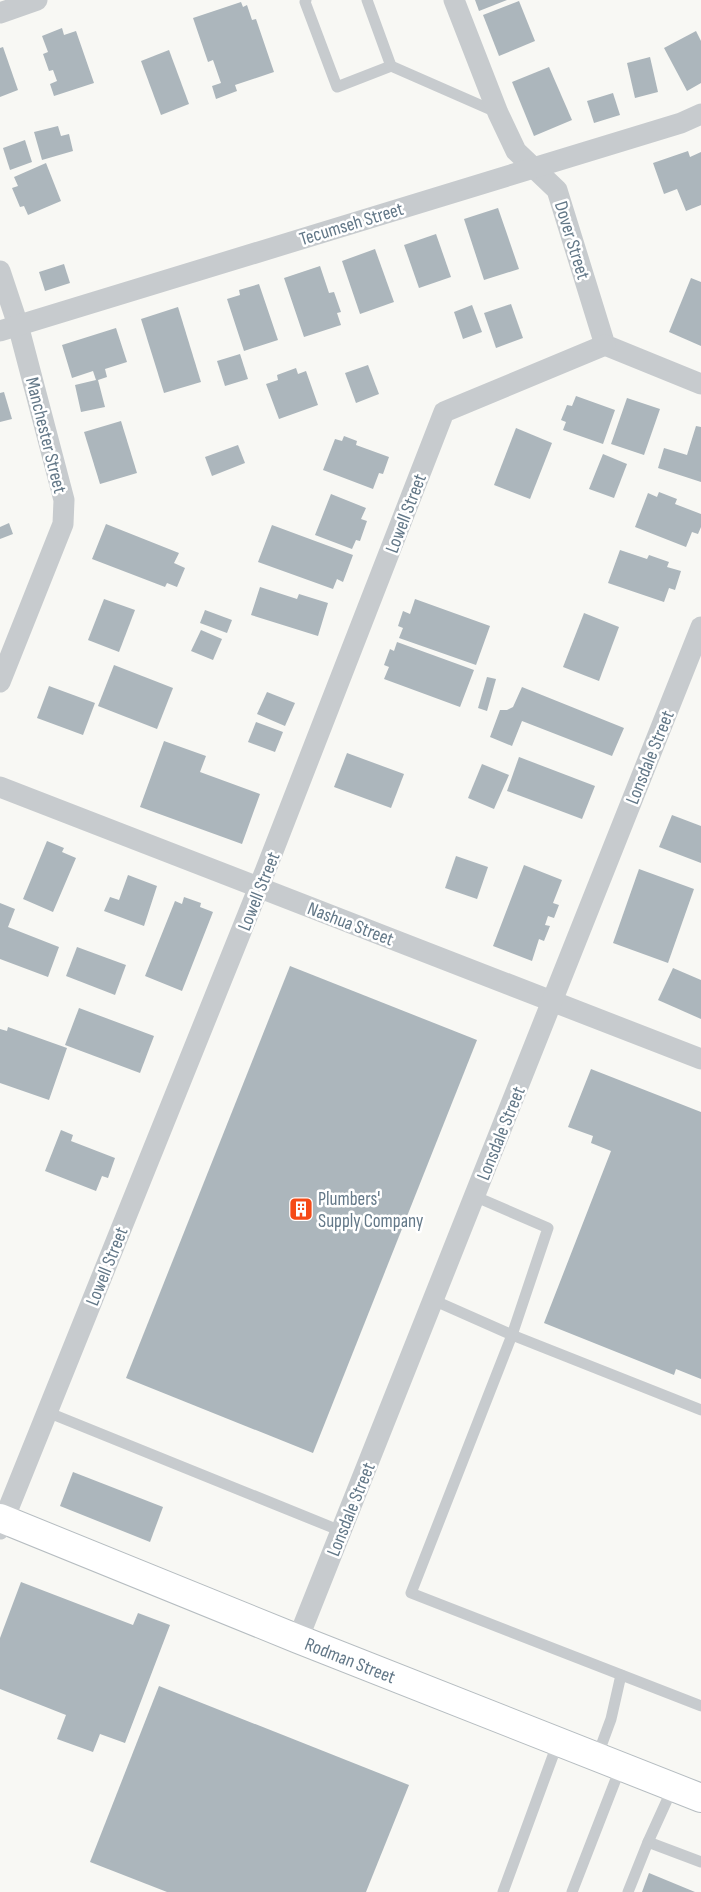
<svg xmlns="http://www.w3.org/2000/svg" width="701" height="1892" font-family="'Sofia Sans Condensed',sans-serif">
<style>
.building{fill:#acb6bc}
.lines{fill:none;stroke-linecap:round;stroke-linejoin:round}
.secondary-casing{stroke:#b6bdc1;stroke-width:30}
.service{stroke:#c7cbce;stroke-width:11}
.minor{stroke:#c7cbce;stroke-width:21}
.secondary{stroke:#fff;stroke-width:28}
.labels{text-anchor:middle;stroke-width:5;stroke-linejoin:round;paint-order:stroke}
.street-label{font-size:19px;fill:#637888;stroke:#fff}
.poi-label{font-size:19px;fill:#637888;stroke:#fff;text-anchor:start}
</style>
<rect width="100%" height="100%" fill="#f8f8f4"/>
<g class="building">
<polygon points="475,0 507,0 479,11"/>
<polygon points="519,1 535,41 499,56 483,15"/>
<polygon points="241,2 243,7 247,5 252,20 256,19 274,72 235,85 237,91 216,99 212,86 221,83 213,60 208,62 193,18"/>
<polygon points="62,28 64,35 76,31 94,83 54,96 50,84 57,81 53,70 49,71 43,54 48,52 42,36"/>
<polygon points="696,31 701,41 701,83 687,91 664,48"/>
<polygon points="3,47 18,90 0,97 0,48"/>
<polygon points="169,50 189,104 161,115 141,61"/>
<polygon points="650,57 658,92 635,98 627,63"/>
<polygon points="549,67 572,120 534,136 512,82"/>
<polygon points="613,93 620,115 594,123 587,101"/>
<polygon points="58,126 61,136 69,134 73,151 42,160 34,132"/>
<polygon points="25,140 32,162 10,170 3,148"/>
<polygon points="688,151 690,157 701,152 701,205 686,211 677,189 664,194 653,163"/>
<polygon points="46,163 61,201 28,215 24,206 20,207 12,188 18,186 14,177"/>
<polygon points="498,208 519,269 484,280 464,219"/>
<polygon points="436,234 451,277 419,288 404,245"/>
<polygon points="375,249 394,302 360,314 342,261"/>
<polygon points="64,264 70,283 45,291 39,272"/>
<polygon points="320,266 329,293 334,292 341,312 337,313 341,325 304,337 284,278"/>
<polygon points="691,278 701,282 701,346 669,332"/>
<polygon points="259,284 278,340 244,351 227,299 240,295 239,290"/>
<polygon points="511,304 523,338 496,348 484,313"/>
<polygon points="472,305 482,332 463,339 454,312"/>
<polygon points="178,307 201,382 164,393 141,319"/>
<polygon points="116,328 127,362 105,369 107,377 98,380 105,407 81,412 75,385 96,380 93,371 72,378 62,345"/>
<polygon points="240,354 248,379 225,386 217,361"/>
<polygon points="368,365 379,394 356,403 345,373"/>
<polygon points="296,368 298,374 306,371 318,405 279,419 266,384 278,380 277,375"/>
<polygon points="4,392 12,419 0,422 0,393"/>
<polygon points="576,396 615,410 603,444 563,430 566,422 561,420 567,405 572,406"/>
<polygon points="627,398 660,409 644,455 611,444"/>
<polygon points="121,421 137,473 100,484 84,432"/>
<polygon points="696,426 701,427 701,482 658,468 664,448 687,455"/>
<polygon points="516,428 552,443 530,499 494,485"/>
<polygon points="344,436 357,441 356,445 389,457 383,474 379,473 373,489 323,470 335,439 342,441"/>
<polygon points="238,445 245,463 212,476 205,457"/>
<polygon points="603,454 627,464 614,498 589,489"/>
<polygon points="659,492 677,499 675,504 701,514 701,527 698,534 692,532 686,547 635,527 648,493 657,497"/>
<polygon points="331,494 366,508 361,519 367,521 360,541 356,540 352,549 315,535"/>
<polygon points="9,523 13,534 0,539 0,527"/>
<polygon points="106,524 179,553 174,563 185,568 177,587 167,583 165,587 92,559"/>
<polygon points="272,525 353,555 343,582 337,579 333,589 258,562"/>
<polygon points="620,550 647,559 649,555 669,562 667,567 681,571 675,590 669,588 664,602 608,583"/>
<polygon points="260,587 297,599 299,594 328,603 318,636 251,615"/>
<polygon points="104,599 135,610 119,652 88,640"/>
<polygon points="415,599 490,626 476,665 399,638 403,628 398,626 403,611 410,614"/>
<polygon points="205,610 232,620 227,633 200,623"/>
<polygon points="584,613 619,627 599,681 563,667"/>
<polygon points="201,630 222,639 213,660 191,651"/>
<polygon points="397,642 474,670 460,707 384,679 389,667 384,665 390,649 394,651"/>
<polygon points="114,665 173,688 157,729 98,706"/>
<polygon points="487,677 496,679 487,711 478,708"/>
<polygon points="49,686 95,703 83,735 37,718"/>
<polygon points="522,687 624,728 612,756 522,721 512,746 490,737 500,710 507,710 513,707"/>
<polygon points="267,692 295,703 285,726 257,714"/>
<polygon points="256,722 283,732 275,752 248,742"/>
<polygon points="164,741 206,756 200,772 260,794 242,844 140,807"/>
<polygon points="347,753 404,774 391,808 334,787"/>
<polygon points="519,757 595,786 582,819 507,791"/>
<polygon points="482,764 509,775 494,809 468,798"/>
<polygon points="672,815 701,826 701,863 659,847"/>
<polygon points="47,841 64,848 62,852 76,858 53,912 23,899"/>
<polygon points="456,856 488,867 477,899 445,888"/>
<polygon points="524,865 562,880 553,903 559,905 554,918 548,916 545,925 550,926 544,941 539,939 532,961 493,946"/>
<polygon points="639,869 694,889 668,963 613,943"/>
<polygon points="128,875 157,886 144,926 104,911 110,897 119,900"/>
<polygon points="184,897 201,903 200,907 213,912 182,991 145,976 175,901 182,904"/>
<polygon points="0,903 15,909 8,927 59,947 48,977 0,959"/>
<polygon points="77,947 126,965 115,995 66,976"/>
<polygon points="290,966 477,1040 313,1453 126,1378"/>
<polygon points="673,968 701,980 701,1019 658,1000"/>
<polygon points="79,1008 154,1036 140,1073 65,1045"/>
<polygon points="8,1027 67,1048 49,1100 0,1083 0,1029 7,1031"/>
<polygon points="591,1069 701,1112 701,1379 676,1369 674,1375 544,1323 611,1151 591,1143 593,1136 568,1127"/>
<polygon points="61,1130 73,1135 71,1141 115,1158 108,1178 102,1176 96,1191 45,1171"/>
<polygon points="73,1472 163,1507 150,1542 60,1506"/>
<polygon points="21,1582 133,1625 138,1613 170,1625 125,1743 100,1734 93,1752 57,1739 66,1715 0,1689 0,1638"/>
<polygon points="159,1686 409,1785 366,1892 167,1892 90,1862"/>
<polygon points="649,1873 695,1892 642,1892"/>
</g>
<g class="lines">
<g class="secondary-casing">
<g id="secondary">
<path id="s1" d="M0,1518l298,121 403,159"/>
</g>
</g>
<g class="service">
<polyline points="306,0 305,2 337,87 391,66 496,112"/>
<polyline points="367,0 391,66"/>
<polyline points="474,1196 548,1228 512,1335 411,1593 701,1706"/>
<polyline points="433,1300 512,1335 701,1410"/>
<polyline points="47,1412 341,1531"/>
<polyline points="597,1757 611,1719 621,1675"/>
<polyline points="648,1842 673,1787"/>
<polyline points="503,1892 558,1742"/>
<polyline points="572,1892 621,1766"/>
<polyline points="628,1892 648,1842 701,1862"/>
</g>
<g class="minor">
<polyline points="454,0 498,113 516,151 557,190 605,345 701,384"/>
<polyline points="0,13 37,0"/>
<polyline points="0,271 18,325 64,500 63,524 0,682"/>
<polyline points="0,331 681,123 701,114"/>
<polyline points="0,787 701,1059"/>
<polyline points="0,1529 259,887 444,412 605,345"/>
<polyline points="298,1639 701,627"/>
</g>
<use href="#secondary" class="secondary"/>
</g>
<defs>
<g id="building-square" transform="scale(1.25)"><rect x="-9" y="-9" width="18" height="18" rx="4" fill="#f54a17" stroke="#fff"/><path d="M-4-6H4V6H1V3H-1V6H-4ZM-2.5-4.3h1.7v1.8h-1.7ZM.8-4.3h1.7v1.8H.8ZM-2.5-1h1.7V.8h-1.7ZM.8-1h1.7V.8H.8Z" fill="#fff"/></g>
</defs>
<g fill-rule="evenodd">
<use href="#building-square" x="301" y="1209"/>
</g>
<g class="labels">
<g class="street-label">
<text transform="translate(351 223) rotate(-17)" y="7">Tecumseh Street</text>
<text transform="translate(573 240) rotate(73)" y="7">Dover Street</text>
<text transform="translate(47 435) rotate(76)" y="7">Manchester Street</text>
<text transform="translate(405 513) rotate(-69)" y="7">Lowell Street</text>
<text transform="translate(649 757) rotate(-68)" y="7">Lonsdale Street</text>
<text transform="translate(258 891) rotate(-68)" y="7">Lowell Street</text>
<text transform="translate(351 923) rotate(21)" y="7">Nashua Street</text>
<text transform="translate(500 1133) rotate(-68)" y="7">Lonsdale Street</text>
<text transform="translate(106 1266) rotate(-68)" y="7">Lowell Street</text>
<text transform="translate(350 1509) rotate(-68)" y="7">Lonsdale Street</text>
<text dy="7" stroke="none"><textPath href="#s1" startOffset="378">Rodman Street</textPath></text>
</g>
<g class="poi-label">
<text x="318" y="1205">Plumbers'<tspan x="318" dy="22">Supply Company</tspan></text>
</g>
</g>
</svg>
